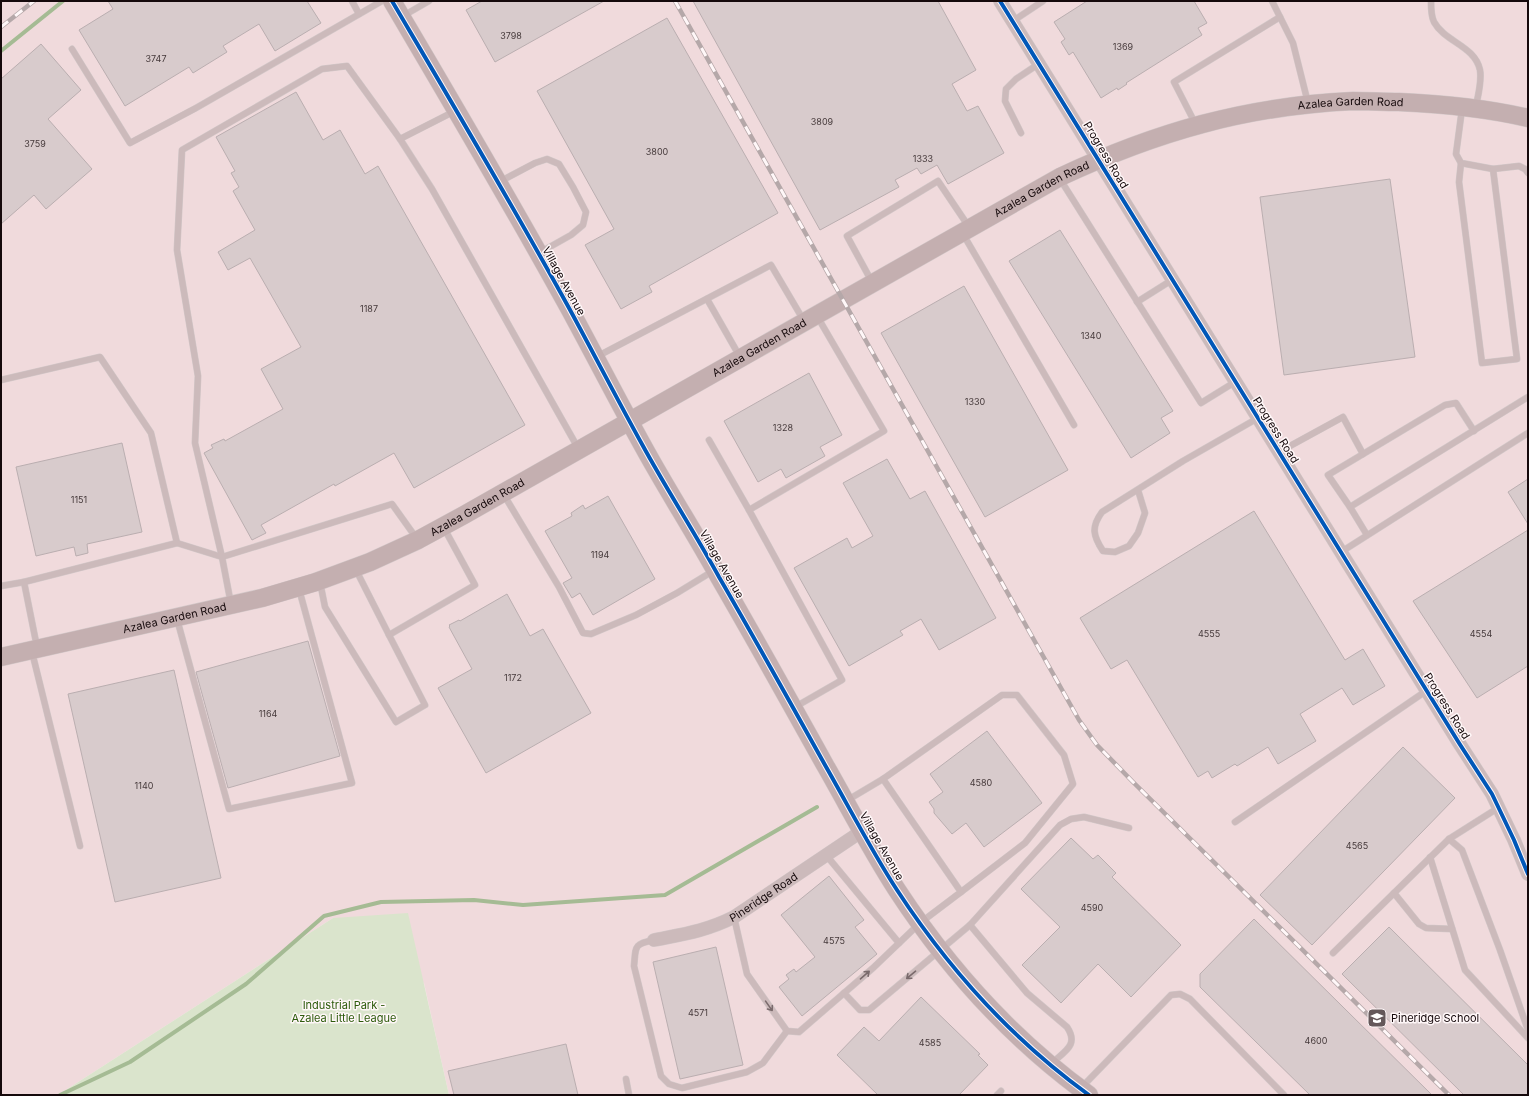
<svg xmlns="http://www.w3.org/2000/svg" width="1529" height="1096" font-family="Inter,sans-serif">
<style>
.built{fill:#f0dadc}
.green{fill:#dae4cc}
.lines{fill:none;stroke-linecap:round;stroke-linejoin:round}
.stream{stroke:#a5bb94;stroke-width:4}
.building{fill:#d8cbcc;stroke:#baaeb0}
.lane-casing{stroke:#d3c8c9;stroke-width:7}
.street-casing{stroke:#d3c8c9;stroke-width:14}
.secondary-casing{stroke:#d3c8c9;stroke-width:19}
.lane{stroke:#ccbabb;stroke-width:6}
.street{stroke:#ccbabb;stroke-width:13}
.secondary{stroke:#c4afb0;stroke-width:18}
.rail-casing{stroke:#b5a8a9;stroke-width:4.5}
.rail{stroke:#fff7f8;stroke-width:3;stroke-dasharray:9;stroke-linecap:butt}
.cycleway-casing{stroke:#fff7f8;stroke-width:6}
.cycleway{stroke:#0057b8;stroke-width:4}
.oneway{stroke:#7a6a6c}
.labels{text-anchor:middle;stroke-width:3;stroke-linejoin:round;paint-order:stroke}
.number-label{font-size:9px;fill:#463a3b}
.street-label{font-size:11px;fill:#15090b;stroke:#fff7f8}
.park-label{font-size:11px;fill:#2d5b0b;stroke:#fff7f8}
.poi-label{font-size:11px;fill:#15090b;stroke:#fff7f8;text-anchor:start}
</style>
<rect width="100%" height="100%" fill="#f8ebec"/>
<polygon class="built" points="1,1 1528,1 1528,1095 449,1095 424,983 333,918 58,1095 1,1095"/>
<polygon class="green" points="408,913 449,1095 58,1095 333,918"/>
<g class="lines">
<g class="stream">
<polyline points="1,51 63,1"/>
<polyline points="60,1095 130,1062 246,984 324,916 381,902 474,900 523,905 665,895 817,807"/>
</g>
</g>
<g class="building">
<polygon points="108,1 307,1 321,23 275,51 259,24 223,46 227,52 193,73 189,67 125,106 79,30 113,9"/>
<polygon points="482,1 604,1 495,62 466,10"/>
<polygon points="693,1 938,1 976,70 952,84 967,111 978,106 1004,153 948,184 937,165 921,174 917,168 895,180 899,187 820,230"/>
<polygon points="1087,1 1194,1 1207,23 1198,28 1202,35 1126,83 1127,84 1118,90 1117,88 1101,98 1073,52 1069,55 1061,42 1065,39 1054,22"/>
<polygon points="667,18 778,213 649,286 652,292 621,309 585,245 614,229 537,91"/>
<polygon points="41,44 81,90 48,119 92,169 46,209 34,195 1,224 1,79"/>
<polygon points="296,92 323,140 340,130 365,174 378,166 525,425 414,488 394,453 335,486 334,484 261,525 266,533 252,540 204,453 213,448 211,445 224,439 225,441 283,409 261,369 301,347 250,258 228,270 218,252 255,230 233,191 239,187 231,173 235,171 216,137"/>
<polygon points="1390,179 1415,357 1284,375 1260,197"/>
<polygon points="1060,230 1173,411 1161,418 1170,433 1131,458 1009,261"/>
<polygon points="964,286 1068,470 985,517 881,333"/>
<polygon points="809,373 842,435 820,447 825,456 786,478 781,469 758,482 724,421"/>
<polygon points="122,443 142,532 87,544 88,553 76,556 74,547 36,556 16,467"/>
<polygon points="887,459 910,499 925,491 996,618 939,650 921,619 900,631 903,635 849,666 794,568 847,538 852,548 873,536 843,483"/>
<polygon points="1528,479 1528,524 1508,492"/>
<polygon points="608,496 655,579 593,615 580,593 572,598 563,583 572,578 545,531 572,516 571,513 583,505 585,509"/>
<polygon points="1254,511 1345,660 1363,649 1385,686 1353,705 1342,688 1300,714 1316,741 1278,764 1268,747 1237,766 1235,764 1212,778 1208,771 1198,777 1127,660 1111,669 1080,618"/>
<polygon points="1528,530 1528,666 1477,698 1413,601"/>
<polygon points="507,594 530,636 543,629 591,713 486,773 438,688 472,669 449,627 450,626 449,625 459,620 460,621"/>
<polygon points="308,641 340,756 228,788 196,672"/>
<polygon points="174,670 221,878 115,902 68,694"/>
<polygon points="987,731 1042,803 984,847 966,823 952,834 934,813 934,809 929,802 943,792 930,774"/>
<polygon points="1403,747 1455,798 1312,945 1260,895"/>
<polygon points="1071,838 1093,859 1098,855 1116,873 1112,877 1181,945 1131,997 1098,964 1061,1003 1022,965 1060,927 1021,889"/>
<polygon points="829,876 864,920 855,927 877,954 802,1016 779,987 789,979 786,975 794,969 796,972 815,957 781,915"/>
<polygon points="1254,919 1432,1095 1310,1095 1200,987 1200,974"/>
<polygon points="1389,927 1528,1065 1528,1095 1464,1095 1342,974"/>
<polygon points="716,947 743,1065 680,1079 653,962"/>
<polygon points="921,997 980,1054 978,1055 988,1065 959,1095 878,1095 837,1055 864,1027 879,1041"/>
<polygon points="566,1044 578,1095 454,1095 448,1071"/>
</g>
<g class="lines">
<g class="lane-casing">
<g id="lane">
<polyline points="352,1 359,14"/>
<polyline points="1272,1 1293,43 1308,103"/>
<path d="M1431,1c0,7 0,15 3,21 11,20 41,24 46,48 2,12 -2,25 -4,36"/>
<polyline points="403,16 429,1"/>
<polyline points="1013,21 1043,1"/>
<polyline points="72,49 130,143 196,108 382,1"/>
<polyline points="1462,109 1456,154 1461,163 1493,169 1519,166 1525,169 1528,173"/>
<polyline points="1195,123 1174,82 1280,17"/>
<polyline points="1021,133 1005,101 1006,89 1016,79 1040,63"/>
<polyline points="400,139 432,189 578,448"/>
<polyline points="1461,163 1459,182 1482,363 1517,359 1493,169"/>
<polyline points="1060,179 1201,403 1235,382"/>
<polyline points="499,182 535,163 547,159 559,164 573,187 586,212 583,225 571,235 539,253"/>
<polyline points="963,234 1074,425"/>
<polyline points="872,282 847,236 938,181 969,227"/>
<polyline points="707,299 740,357"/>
<polyline points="1137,302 1172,280"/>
<polyline points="598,356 771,265 804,321"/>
<polyline points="1,380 100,357 151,433 177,543"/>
<polyline points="709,440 749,510"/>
<polyline points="1279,452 1343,417 1363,454"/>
<path d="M1138,490l7,23 -7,20 -9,13 -14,6 -12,-1c-10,-15 -12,-24 -1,-39l81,-51 75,-43"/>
<polyline points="504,495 559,587 583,633 591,634 636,615 677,593 713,571"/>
<polyline points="1350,507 1328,475 1445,405 1456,403 1474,431"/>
<polyline points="1367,535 1350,507 1528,397"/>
<polyline points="417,539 392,504 222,557 195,443 198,376 177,250 182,150 322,69 347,66 400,139 455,111"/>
<polyline points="1341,552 1528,433"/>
<polyline points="355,568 389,635 475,585 444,528"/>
<polyline points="24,582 177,543 222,557 231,604"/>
<polyline points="320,582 325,607 396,722 425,705 389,635"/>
<polyline points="1,586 24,582 37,647"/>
<polyline points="177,619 229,809 352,783 299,589"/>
<polyline points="32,652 80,846"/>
<polyline points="795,707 842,680 749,510 884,431 817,316"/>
<polyline points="883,779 1002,695 1017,695 1064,755 1073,784 1025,843 961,892"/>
<polyline points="1235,822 1426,691"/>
<polyline points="1449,839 1462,850 1500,950 1528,1030"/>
<polyline points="826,855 899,943"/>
<polyline points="1430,857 1465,970 1528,1038"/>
<polyline points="1394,893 1419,924 1426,928 1452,929"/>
<polyline points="734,917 747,974 787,1031 799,1032 873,968 920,923 961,892 883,779 846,801"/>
<path d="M970,925l57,68 40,34c12,18 -2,24 -15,36"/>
<path d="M654,940c-21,4 -18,7 -20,26l27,110 8,8 13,4 65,-16 16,-9 24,-32"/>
<polyline points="1333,953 1449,839 1498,808"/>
<polyline points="844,993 860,1010 869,1010 970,925 1060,825 1071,819 1084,817 1129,828"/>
<polyline points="626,1079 629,1095"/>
<polyline points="1081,1088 1171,995 1180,994 1190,999 1284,1095"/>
<polyline points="997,1095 1001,1091"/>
</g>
</g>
<g class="street-casing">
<g id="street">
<polyline points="1000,1 1459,743 1492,794 1514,840 1528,874"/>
<path id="s1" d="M654,940c30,-6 52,-9 80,-23l128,-86"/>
</g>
</g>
<g class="secondary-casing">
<g id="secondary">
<path d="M392,1c60,102 120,203 177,307 25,46 49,93 74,138 24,44 52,87 76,131 36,62 71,125 106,188 24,42 46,85 72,125 51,78 116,150 192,205"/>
<path id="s2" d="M1,657l261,-59 54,-16 54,-20 48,-22 46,-25 596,-338c96,-45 186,-71 293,-76 15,0 31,1 46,1 43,2 87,6 129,16"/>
</g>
</g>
<use href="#lane" class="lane"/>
<use href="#street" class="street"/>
<use href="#secondary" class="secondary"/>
<g class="rail-casing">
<g id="rail">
<polyline points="675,1 1079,720 1097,745 1133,782 1449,1095"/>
<polyline points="1,27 34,1"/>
</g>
</g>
<use href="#rail" class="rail"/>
<g class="cycleway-casing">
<g id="cycleway">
<path d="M392,1c60,102 120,203 177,307 25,46 49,93 74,138 24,44 52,87 76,131 36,62 71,125 106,188 24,42 46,85 72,125 51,78 116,150 192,205"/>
<polyline points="1000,1 1459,743 1492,794 1514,840 1528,874"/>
</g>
</g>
<use href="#cycleway" class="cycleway"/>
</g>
<defs><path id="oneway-shaft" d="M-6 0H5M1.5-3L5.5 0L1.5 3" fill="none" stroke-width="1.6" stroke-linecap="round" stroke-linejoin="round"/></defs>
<g class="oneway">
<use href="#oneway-shaft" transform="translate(865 975) rotate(-41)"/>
<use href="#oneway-shaft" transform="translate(911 975) rotate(140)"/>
<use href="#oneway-shaft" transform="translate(769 1006) rotate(55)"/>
</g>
<defs>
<g id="school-square" transform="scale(1)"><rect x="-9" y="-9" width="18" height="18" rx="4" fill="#64585a" stroke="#fff7f8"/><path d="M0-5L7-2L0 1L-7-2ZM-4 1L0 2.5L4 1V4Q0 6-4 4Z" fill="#fff"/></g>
</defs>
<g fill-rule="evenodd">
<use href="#school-square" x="1377" y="1018"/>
</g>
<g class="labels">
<g class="number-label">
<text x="511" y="39">3798</text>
<text x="1123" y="50">1369</text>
<text x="156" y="62">3747</text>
<text x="822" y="125">3809</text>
<text x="35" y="147">3759</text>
<text x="657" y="155">3800</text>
<text x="923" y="162">1333</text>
<text x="369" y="312">1187</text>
<text x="1091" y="339">1340</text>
<text x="975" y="405">1330</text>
<text x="783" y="431">1328</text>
<text x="79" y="503">1151</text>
<text x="600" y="558">1194</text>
<text x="1209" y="637">4555</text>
<text x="1481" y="637">4554</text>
<text x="513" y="681">1172</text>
<text x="268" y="717">1164</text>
<text x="981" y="786">4580</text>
<text x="144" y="789">1140</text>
<text x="1357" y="849">4565</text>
<text x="1092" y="911">4590</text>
<text x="834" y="944">4575</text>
<text x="698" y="1016">4571</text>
<text x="1316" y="1044">4600</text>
<text x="930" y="1046">4585</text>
</g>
<g class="street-label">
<text dy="4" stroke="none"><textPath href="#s2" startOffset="1474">Azalea Garden Road</textPath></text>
<text transform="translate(1106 155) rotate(59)" y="4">Progress Road</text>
<text dy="4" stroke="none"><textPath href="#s2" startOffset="1150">Azalea Garden Road</textPath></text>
<text transform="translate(564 281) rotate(61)" y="4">Village Avenue</text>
<text dy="4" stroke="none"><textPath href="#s2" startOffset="826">Azalea Garden Road</textPath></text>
<text transform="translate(1276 430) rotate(58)" y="4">Progress Road</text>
<text dy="4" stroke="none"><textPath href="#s2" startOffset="502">Azalea Garden Road</textPath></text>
<text transform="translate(722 564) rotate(60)" y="4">Village Avenue</text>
<text dy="4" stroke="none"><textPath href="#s2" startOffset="178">Azalea Garden Road</textPath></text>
<text transform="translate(1447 706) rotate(58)" y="4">Progress Road</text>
<text transform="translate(882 846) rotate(60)" y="4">Village Avenue</text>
<text dy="4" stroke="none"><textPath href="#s1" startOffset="119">Pineridge Road</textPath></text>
</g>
<g class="park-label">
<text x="344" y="1009">Industrial Park -<tspan x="344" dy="13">Azalea Little League</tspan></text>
</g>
<g class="poi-label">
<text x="1391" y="1022">Pineridge School</text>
</g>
</g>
<rect width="1529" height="1096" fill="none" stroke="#15090b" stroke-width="4"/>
</svg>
